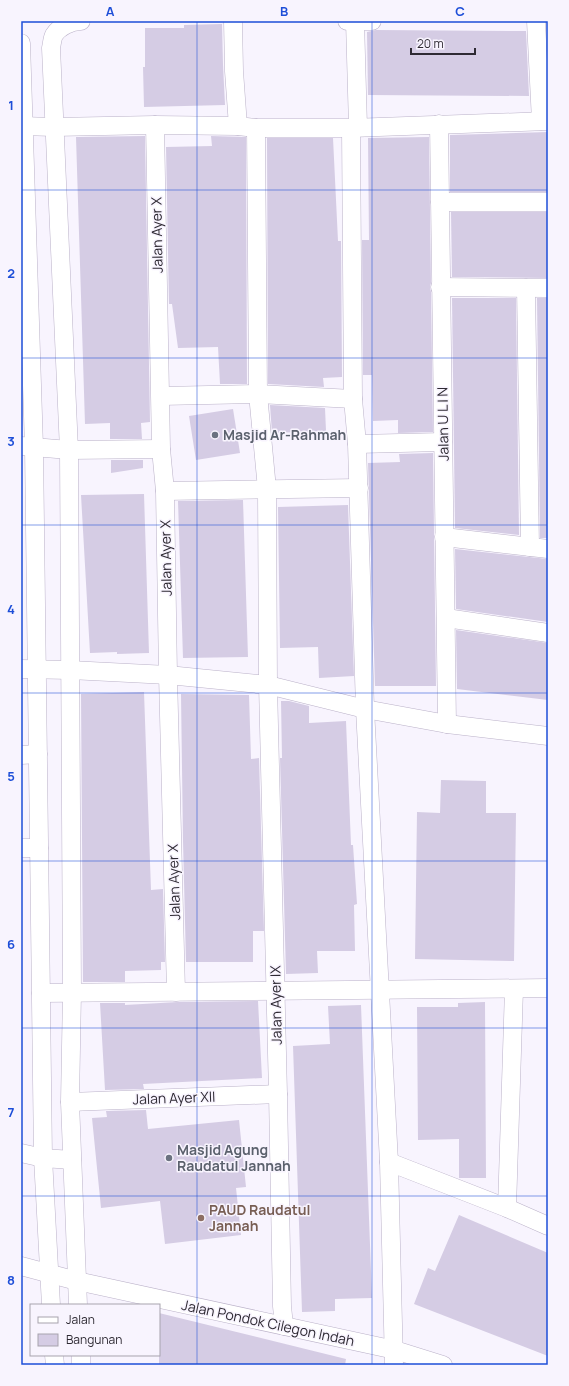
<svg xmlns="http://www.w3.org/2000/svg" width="569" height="1386" font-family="Manrope,sans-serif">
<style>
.building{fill:#d5cce4}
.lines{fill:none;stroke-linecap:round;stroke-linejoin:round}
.street-casing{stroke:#bbb2c9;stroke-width:19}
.street{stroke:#fff;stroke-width:18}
.grid{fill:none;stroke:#1d4ed8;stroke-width:1;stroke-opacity:0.55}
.worship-dot{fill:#6b7280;stroke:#f8f4fe;stroke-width:1.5}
.education-dot{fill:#8d6e63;stroke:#f8f4fe;stroke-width:1.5}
.labels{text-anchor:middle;stroke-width:3;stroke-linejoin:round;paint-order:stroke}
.street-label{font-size:14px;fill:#2e2a33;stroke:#f8f4fe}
.worship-label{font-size:14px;font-weight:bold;fill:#5b616d;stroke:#f8f4fe;text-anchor:start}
.education-label{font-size:14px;font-weight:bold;fill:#785e54;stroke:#f8f4fe;text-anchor:start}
.neatline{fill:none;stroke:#1d4ed8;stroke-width:1.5}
.grid-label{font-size:13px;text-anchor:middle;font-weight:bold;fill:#1d4ed8}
</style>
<rect width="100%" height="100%" fill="#f8f4fe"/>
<g class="building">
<polygon points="222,24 223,65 225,105 144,107 143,67 145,67 145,28 184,28 184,25"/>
<polygon points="376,30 526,31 529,96 368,95 367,32"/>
<polygon points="548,132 548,192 450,192 450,135"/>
<polygon points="145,136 150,422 141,423 142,439 110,439 110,423 85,424 76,137"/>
<polygon points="211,136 246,137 247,384 220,384 218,347 178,348 172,304 169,304 166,147 212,146"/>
<polygon points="429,137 431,283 430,287 431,292 433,432 398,433 398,420 373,421 372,375 363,375 362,240 369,240 368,138"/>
<polygon points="267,138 333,138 338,241 341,241 342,377 323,378 324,387 268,384"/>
<polygon points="451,212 548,212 548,278 452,277"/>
<polygon points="452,298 516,298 519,535 455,528"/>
<polygon points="537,298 548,298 548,538 540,538"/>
<polygon points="270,405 325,408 326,431 272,433"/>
<polygon points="233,409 240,453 196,460 189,416"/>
<polygon points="433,453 436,686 375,686 368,463 400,462 399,454"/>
<polygon points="111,460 143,460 143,468 111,473"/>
<polygon points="144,494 149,653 117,654 117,652 90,653 81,495"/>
<polygon points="243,500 248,657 183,658 178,501"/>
<polygon points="348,505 354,676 319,678 318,647 280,648 278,507"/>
<polygon points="455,549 548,559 548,622 456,609"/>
<polygon points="456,630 548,643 548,700 457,689"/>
<polygon points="144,692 151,890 163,889 165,962 161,962 161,970 125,971 125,982 83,982 81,694"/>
<polygon points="181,694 249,695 251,759 259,758 264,931 253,931 253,962 186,962 183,841"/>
<polygon points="281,701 289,701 309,706 309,723 346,721 351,845 353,845 357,904 354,905 355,951 317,951 318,973 286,974 280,758 282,758"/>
<polygon points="441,780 486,781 486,813 516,813 514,961 415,959 417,812 440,813"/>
<polygon points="258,1001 262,1078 143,1084 144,1089 105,1090 100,1003 125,1003 125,1005 178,1002"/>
<polygon points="485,1002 486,1178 459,1178 459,1139 418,1140 417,1007 458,1007 458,1003"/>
<polygon points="361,1005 372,1298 335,1299 335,1311 302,1312 293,1046 330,1044 328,1006"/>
<polygon points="146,1110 148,1129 239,1120 246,1187 236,1188 241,1235 165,1244 160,1201 101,1208 92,1118 107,1117 106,1111"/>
<polygon points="459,1215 548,1253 548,1356 414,1304 428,1268 435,1271"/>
<polygon points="159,1313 346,1359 345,1365 159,1365"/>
</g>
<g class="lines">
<g class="street-casing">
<g id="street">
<polyline points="233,21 234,71 238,126"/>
<polyline points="347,21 372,21"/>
<polyline points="355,21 358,127"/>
<polyline points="536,21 541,121"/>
<polyline points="21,43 34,447 43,1158 51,1305"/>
<polyline points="439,124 447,724"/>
<polyline points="155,125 161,449 165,491 168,675 176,992"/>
<polyline points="21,126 54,127 155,125 238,126 256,128 351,128 548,121"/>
<polyline points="256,128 258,394 267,489 268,685 278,1094 282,1306 284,1326"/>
<polyline points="351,128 353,399 357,444 365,709 389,1162 394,1365"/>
<polyline points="440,202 548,202"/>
<polyline points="440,287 548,288"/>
<polyline points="526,288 530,547"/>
<polyline points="161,396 258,394 353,399"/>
<polyline points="357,444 443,442"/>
<polyline points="21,446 69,450 161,449"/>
<polyline points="165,491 359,488"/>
<polyline points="444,537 548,549"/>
<polyline points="446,618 548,633"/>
<polyline points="21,669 70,670 168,675 268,685 365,709 447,724 548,736"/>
<polyline points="21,755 38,754"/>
<polyline points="21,848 39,848"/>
<polyline points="41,993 548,988"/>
<polyline points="70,1102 278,1094"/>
<polyline points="21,1153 43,1158 72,1160"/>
<polyline points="389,1162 507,1208 548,1226"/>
<polyline points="507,1208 514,989"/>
<polyline points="21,1266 77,1281 395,1350 443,1365"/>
<path d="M78,1305l-8,-203 2,-110 -3,-542 -18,-402c1,-4 1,-9 3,-13 5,-8 17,-14 27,-14"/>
<polyline points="54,1355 55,1365"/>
<polyline points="81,1355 81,1365"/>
</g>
</g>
<use href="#street" class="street"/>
</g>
<path class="grid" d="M197,21v1344M372,21v1344M21,190h527M21,358h527M21,525h527M21,693h527M21,861h527M21,1028h527M21,1196h527"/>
<g class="worship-dot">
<circle cx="215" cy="435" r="4"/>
<circle cx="169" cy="1158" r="4"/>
</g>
<circle class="education-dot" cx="201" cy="1218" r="4"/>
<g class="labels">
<g class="street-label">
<text transform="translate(157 235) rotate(-91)" y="5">Jalan Ayer X</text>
<text transform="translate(443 424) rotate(-91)" y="5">Jalan U L I N</text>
<text transform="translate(166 558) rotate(-91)" y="5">Jalan Ayer X</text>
<text transform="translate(174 882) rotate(-92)" y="5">Jalan Ayer X</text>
<text transform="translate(276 1005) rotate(-91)" y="5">Jalan Ayer IX</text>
<text transform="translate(174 1098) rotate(-2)" y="5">Jalan Ayer XII</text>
<text transform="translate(268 1323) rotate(12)" y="5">Jalan Pondok Cilegon Indah</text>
</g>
<g class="worship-label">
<text x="223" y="440">Masjid Ar-Rahmah</text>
<text x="177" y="1155">Masjid Agung<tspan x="177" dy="16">Raudatul Jannah</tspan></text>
</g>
<g class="education-label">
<text x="209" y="1215">PAUD Raudatul<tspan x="209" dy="16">Jannah</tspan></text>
</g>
</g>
<rect width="569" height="1386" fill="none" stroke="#f8f4fe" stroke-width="44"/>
<rect x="30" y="1304" width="130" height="52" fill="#f8f4fe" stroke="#a7a3ad"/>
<rect x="38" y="1317" width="20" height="6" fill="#ffffff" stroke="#a7a3ad"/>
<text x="66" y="1324" font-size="12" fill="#2e2a33">Jalan</text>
<rect x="38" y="1334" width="20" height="12" fill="#d5cce4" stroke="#a7a3ad"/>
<text x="66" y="1344" font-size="12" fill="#2e2a33">Bangunan</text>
<path d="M411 48v6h64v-6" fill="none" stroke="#2e2a33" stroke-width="2"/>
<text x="417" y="48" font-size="12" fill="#2e2a33" stroke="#f8f4fe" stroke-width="3" paint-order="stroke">20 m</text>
<rect x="22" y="22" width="525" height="1342" class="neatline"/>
<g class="grid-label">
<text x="110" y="16">A</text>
<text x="284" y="16">B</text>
<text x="460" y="16">C</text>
<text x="11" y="110">1</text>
<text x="11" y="278">2</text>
<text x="11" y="446">3</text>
<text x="11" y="614">4</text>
<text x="11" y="781">5</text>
<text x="11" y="949">6</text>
<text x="11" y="1117">7</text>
<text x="11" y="1285">8</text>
</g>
</svg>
